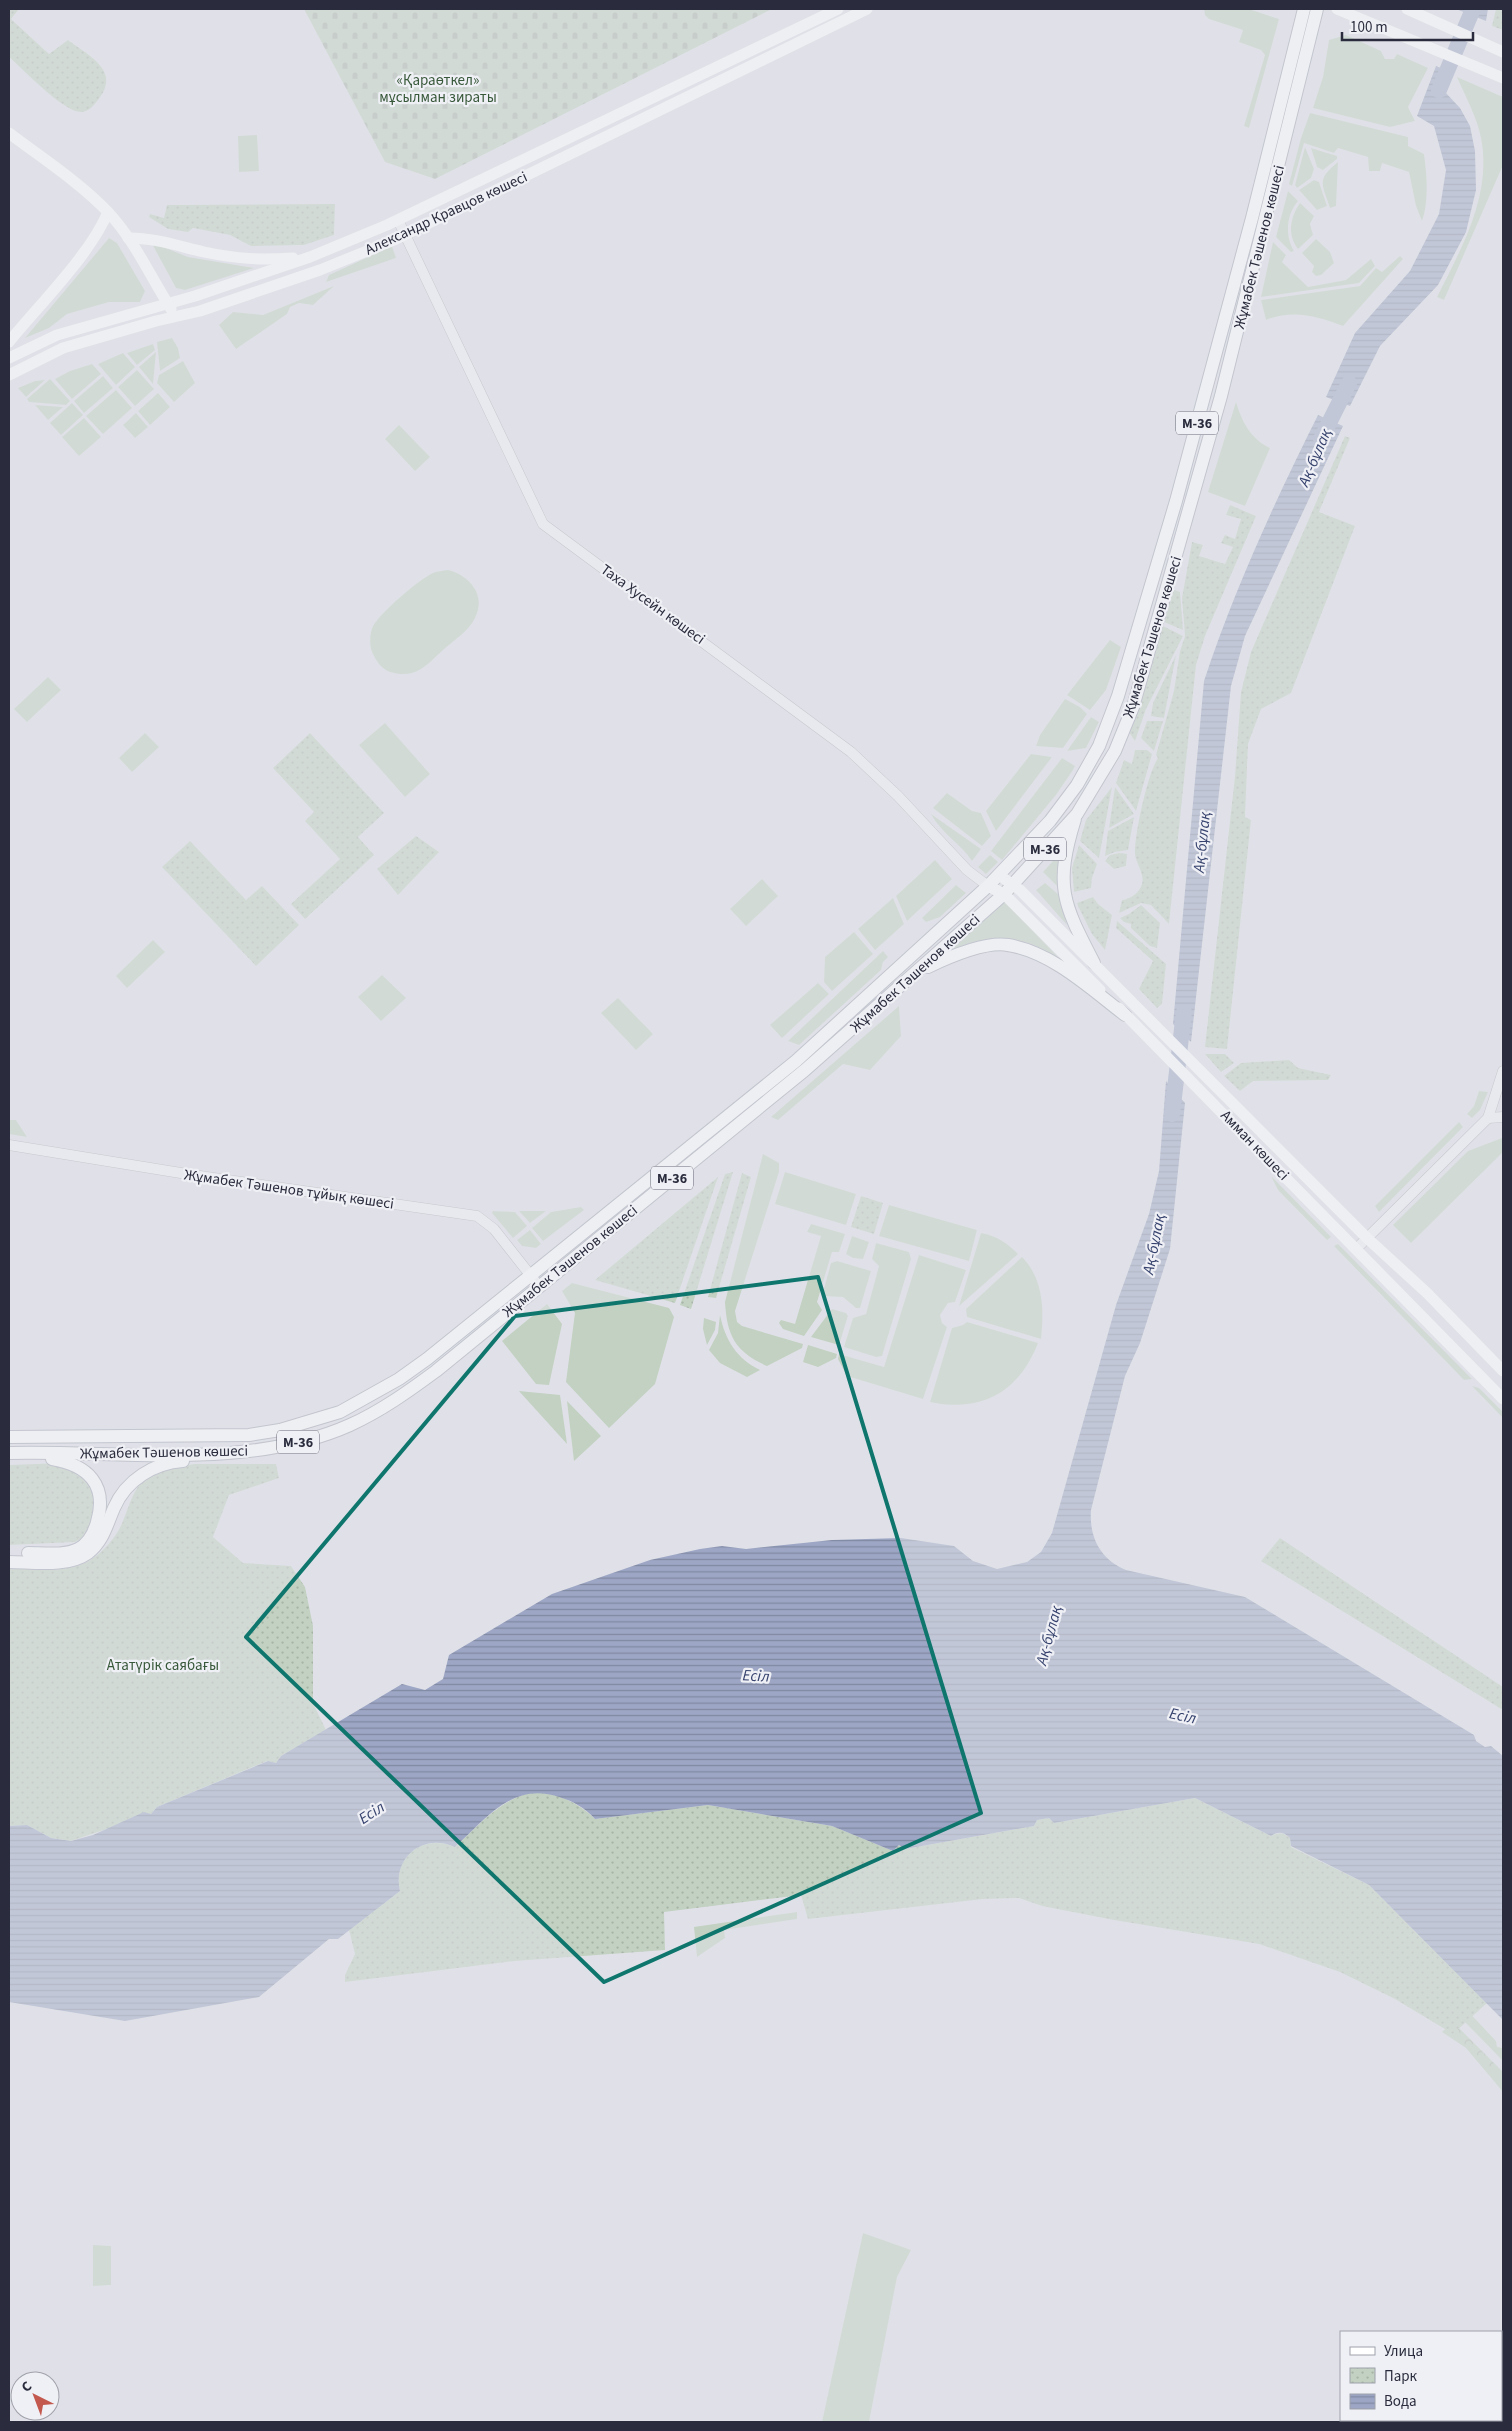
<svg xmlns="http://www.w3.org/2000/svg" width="1512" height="2431" font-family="'Source Sans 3',sans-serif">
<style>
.grass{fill:#c2d1c1}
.forest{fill:url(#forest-crowns)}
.cemetery{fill:url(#cemetery-stones)}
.park{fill:url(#park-dots)}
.water{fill:url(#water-rules)}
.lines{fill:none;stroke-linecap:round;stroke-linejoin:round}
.river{stroke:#9da7c5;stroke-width:16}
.tertiary-casing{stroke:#a9abb5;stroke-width:11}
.primary-casing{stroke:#a0a3b2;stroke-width:14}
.tertiary{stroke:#f2f2f6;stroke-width:10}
.secondary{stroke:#fff;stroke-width:11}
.primary{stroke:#fff;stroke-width:12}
.marked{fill:none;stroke:#0f766e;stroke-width:4;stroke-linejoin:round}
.labels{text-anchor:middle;stroke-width:4.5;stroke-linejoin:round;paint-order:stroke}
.shield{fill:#eff0f5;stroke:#656774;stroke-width:1}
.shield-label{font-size:14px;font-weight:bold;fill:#2a2c3d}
.park-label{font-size:15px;fill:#38583a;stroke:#eff0f5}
.street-label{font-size:15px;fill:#2a2c3d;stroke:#eff0f5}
.water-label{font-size:16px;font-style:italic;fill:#37436e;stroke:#eff0f5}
</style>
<defs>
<pattern id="forest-crowns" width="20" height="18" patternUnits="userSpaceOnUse" patternTransform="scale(1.25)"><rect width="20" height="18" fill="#c2d1c1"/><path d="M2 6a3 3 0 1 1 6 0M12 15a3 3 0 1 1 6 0" fill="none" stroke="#a7b4a7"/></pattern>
<pattern id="cemetery-stones" width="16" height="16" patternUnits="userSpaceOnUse" patternTransform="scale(1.25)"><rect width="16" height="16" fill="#c2d1c1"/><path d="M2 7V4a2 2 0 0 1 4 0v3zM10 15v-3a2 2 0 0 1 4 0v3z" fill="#a7b4a7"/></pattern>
<pattern id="park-dots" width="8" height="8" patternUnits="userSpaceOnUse" patternTransform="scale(1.25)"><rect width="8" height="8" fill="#c2d1c1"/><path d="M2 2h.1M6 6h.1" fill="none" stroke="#a7b4a7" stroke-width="1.8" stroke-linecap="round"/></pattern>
<pattern id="water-rules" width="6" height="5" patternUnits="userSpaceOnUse" patternTransform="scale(1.25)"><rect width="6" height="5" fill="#9da7c5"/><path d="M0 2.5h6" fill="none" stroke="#8088a1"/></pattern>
</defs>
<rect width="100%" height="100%" fill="#e0e1e8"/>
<g class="grass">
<polygon points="1204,9 1249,9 1279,19 1249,128 1244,126 1265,55 1261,50 1239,42 1243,30 1209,19 1205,15"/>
<polygon points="1346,35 1381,51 1385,59 1394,59 1397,54 1428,68 1408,107 1415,121 1390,127 1313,108 1323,77 1329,40"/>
<path d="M1457,77l46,20v68l-59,135 -7,-3c25,-50 55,-102 44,-159 -4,-21 -16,-42 -24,-61z"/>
<path d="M1310,113l98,24v9l16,8c3,21 5,48 -2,67l-6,-15 -7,-34 -27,-9 -2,8h-11l-1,-14 -30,-9 -4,5 -30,-10 -12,43 -3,-2 12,-46z"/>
<polygon points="257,135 259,171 239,172 238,136"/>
<polygon points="1305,147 1314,169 1311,178 1297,188 1295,185"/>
<polygon points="1311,148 1337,156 1337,159 1323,170 1317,167"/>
<path d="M1338,162l-2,44 -6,2c-8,-25 -14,-28 8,-46z"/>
<polygon points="1314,180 1319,182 1327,206 1317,210 1299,190"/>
<path d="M1288,191l10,10c-12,14 -13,35 -4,50l-3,1 -15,-15z"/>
<path d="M1300,203l14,13 -4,8 3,11 -15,14c-11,-14 -8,-32 2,-46z"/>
<polygon points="109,238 117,243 145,291 140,302 109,302 67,314 49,328 25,338"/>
<polygon points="1316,239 1330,252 1334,263 1321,275 1316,276 1312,272 1314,266 1302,253"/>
<polygon points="151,242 188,257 254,268 185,290 176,288"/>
<polygon points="1273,242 1286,255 1282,262 1308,287 1346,280 1371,259 1375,266 1359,283 1261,297"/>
<polygon points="392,246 396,258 326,282 329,275"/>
<path d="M1400,256l3,3 -60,67c-26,-10 -50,-17 -77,-6l-5,-20 99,-14 16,-18 6,4z"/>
<polygon points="334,286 313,305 299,303 290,307 287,314 236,349 219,325 233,312 263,315"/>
<polygon points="172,338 178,348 180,358 160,371 157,342"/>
<polygon points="153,344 155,350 137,365 127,353"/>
<polygon points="156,352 153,384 139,367"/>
<polygon points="123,353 135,367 116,385 98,364"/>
<polygon points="183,361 195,383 174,402 157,383 159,375"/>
<polygon points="92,364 101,374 72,399 55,379 70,371"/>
<polygon points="137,370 154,389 135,406 118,387"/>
<polygon points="103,376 113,388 84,413 74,401"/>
<polygon points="50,379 70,401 66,405 29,402 27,399"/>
<polygon points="45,380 26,397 18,388 35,381"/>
<polygon points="116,390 132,408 103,434 86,416"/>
<polygon points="158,393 170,407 150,425 138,411"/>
<path d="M1236,402c6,20 15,37 34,46l-25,58 -37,-14z"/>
<polygon points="72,403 83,415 61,435 50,423"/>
<polygon points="35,405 63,407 48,420"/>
<polygon points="136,413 148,427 135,438 123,425"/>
<polygon points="84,418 101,437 79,456 62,437"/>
<polygon points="399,425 430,457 415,471 385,439"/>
<path d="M448,570c21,5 39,25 27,48 -6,13 -22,23 -32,32 -9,8 -19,20 -31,23 -7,2 -15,1 -22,-1 -8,-3 -13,-10 -16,-16 -5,-8 -5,-21 -1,-30 8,-14 45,-46 60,-53 4,-2 10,-2 15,-3z"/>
<polygon points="1110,640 1121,647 1106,690 1090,710 1067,695"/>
<polygon points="48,677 61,690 27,722 14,709"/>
<polygon points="1065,699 1080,707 1087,714 1063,748 1036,746 1040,735"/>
<polygon points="1091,717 1099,722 1086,748 1067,751"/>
<polygon points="385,723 430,774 405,797 359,745"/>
<polygon points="145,733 159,747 132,772 119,758"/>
<polygon points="1031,754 1052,757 996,831 986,811"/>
<polygon points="1062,758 1075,766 1073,770 1056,795 1002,860 991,851"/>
<polygon points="947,793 972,811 981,813 991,836 982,846 933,808"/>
<path d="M931,814l50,35 -9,12c-12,-18 -31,-28 -41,-47z"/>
<polygon points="1060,853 1058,887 1043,872"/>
<polygon points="990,855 998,862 986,874 978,867"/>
<polygon points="935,860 952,879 907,921 896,896"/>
<polygon points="762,879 778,896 746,926 730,909"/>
<polygon points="1045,883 1058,894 1067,925 1036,890"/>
<polygon points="956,885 966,893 940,917 926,922 922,918"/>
<polygon points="893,898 904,924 875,950 858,929"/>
<path d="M1004,901l54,56c-41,-19 -67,-24 -110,-6z"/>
<polygon points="854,932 873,954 832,991 824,982 825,957"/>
<polygon points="153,940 165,952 127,988 116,976"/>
<polygon points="883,951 888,957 883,962 881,970 799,1045 788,1041"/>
<polygon points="382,975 406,998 381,1021 358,997"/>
<polygon points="818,983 829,994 782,1038 770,1025"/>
<polygon points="618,998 653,1034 636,1050 601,1013"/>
<polygon points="899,1006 901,1036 870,1070 843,1064 778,1120 771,1117"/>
<polygon points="1479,1091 1488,1092 1480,1110 1472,1118 1467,1114 1474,1106"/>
<polygon points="9,1120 16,1120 27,1137 9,1134"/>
<polygon points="1459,1122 1463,1127 1379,1212 1375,1206"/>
<polygon points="1502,1138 1503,1152 1411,1243 1393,1225 1468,1151"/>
<path d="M763,1154l16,9v9l-44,139 2,11 5,4 61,18 -1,4 -35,18c-31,-14 -40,-29 -42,-64z"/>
<polygon points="785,1172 856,1194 846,1225 775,1204"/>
<polygon points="1271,1176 1331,1237 1327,1240 1278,1190"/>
<polygon points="889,1205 977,1230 969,1261 879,1236"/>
<polygon points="581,1207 584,1210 543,1241 532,1228 551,1212"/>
<polygon points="493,1211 515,1212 527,1226 513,1238 492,1213"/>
<polygon points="519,1211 546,1211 530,1223"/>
<polygon points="811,1224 845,1234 839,1252 832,1252 817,1302 822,1310 804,1336 783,1329 779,1323 781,1320 795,1324 821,1236 807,1232"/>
<polygon points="530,1230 541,1244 536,1248 522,1246 517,1240"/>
<path d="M981,1233c16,3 26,10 37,21l-59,52z"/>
<polygon points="852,1236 869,1242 863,1259 853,1258 846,1254"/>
<polygon points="876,1243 909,1252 911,1259 882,1356 876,1357 844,1347 853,1318 866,1314 879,1266 872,1259"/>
<polygon points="1338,1244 1472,1379 1464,1380 1334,1246"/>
<polygon points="919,1255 966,1270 955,1302 948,1303 940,1315 942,1323 947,1327 923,1399 847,1376 838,1359 839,1354 884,1367"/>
<path d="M1022,1257c22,22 22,54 19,82l-74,-22 -1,-8z"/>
<polygon points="837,1261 871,1271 860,1308 856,1308 843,1297 822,1296 831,1263"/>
<polygon points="572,1283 669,1308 674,1317 655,1384 609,1428 566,1382 575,1313 562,1291"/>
<polygon points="547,1304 562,1324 549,1385 536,1384 502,1341"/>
<polygon points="832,1309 846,1313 848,1316 839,1345 811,1337"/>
<path d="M720,1315c5,25 17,44 40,55l-13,7 -27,-14 -11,-13 9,-17z"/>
<polygon points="704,1318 716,1322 715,1330 707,1345 703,1329"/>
<path d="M967,1322l71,21c-19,49 -56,70 -108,59l22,-74 11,-3z"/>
<polygon points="808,1345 837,1354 836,1358 818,1367 803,1362"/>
<polygon points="1472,1386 1479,1388 1503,1412 1503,1418"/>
<polygon points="519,1391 560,1395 567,1444"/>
<polygon points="567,1401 601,1436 574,1461"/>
<polygon points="797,1912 797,1919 724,1930 725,1938 697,1957 694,1927"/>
<polygon points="1432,1973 1496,2041 1497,2047 1503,2048 1503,2061 1463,2020"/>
<polygon points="863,2233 911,2250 897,2277 869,2422 822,2422"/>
<polygon points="93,2245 111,2246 111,2285 93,2286"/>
</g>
<polygon class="forest" points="1450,2024 1456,2025 1503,2072 1503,2092 1466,2048 1442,2032"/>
<polygon class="cemetery" points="304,9 772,9 435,179 385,162"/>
<g class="park">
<path d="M9,9h10l-8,10 38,35 19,-14c21,16 54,31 30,60 -4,5 -9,12 -17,12 -18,0 -58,-43 -72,-55z"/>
<polygon points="1496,9 1503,9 1503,30 1492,26"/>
<polygon points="335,204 334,235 304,245 251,246 230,235 193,228 188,232 168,229 149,217 150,214 164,218 167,205"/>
<polygon points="1345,436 1350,438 1319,512 1355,526 1291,693 1261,709 1248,744 1245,817 1251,820 1227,1049 1205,1047 1235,776 1241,692 1251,652"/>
<path d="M1230,505l26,11 -51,120 -9,29 -27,259 -18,-19 -10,-2 -22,10 3,-13c9,-1 17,-7 20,-16 3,-12 -8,-22 -7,-33 0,-19 13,-79 23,-93l-2,-3 18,-64 6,-40 5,-15 -3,-38 10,-56 11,3 -4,11 26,8 8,-17 -12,-4 4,-8 10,4 6,-20 -15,-4z"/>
<polygon points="1172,589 1180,592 1183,630 1164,622"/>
<polygon points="1163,626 1183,636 1146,709 1135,741 1129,732"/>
<polygon points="1176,655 1164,718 1151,716 1153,703"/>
<polygon points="1147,721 1163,721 1154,751 1141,738"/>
<polygon points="310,733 384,813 358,837 374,855 305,919 291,904 340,859 305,821 314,812 273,768"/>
<polygon points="1135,750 1147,750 1152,754 1136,811 1116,783 1124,760 1132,764"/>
<polygon points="1112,787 1099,858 1080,841 1086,820"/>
<polygon points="1115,787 1134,814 1109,828"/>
<polygon points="1134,817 1128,850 1115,852 1105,856 1108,831"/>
<polygon points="416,836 439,852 398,895 377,869"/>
<polygon points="190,841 246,900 262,886 299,925 256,966 162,867"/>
<polygon points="1079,845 1097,864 1092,878 1091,888 1074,892 1072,868"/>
<polygon points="1119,853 1127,854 1126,866 1114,869 1105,861 1110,855"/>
<polygon points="1093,897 1098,904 1112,915 1105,950 1092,934 1078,906 1077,903"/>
<polygon points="1141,905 1160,923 1157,948 1150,946 1131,928 1131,924 1124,922 1120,918 1129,914"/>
<polygon points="1117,921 1166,964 1162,1004 1157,1008 1139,989 1153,961 1116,928"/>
<polygon points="1205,1054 1225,1054 1234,1063 1221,1072"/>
<polygon points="1289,1060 1298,1068 1331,1075 1328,1080 1253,1081 1240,1091 1224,1076 1241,1063"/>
<polygon points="733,1172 691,1309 680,1305 725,1174"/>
<polygon points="742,1173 751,1177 716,1298 708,1297"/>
<polygon points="718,1177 675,1303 595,1280"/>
<polygon points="861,1196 883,1203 874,1234 851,1227"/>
<polygon points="62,1463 75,1465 102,1492 86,1536 75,1542 9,1545 9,1465"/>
<path d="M195,1464h81l3,14 -50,17 -16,42 30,26 48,3 14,21 8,39v77l13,27 -45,26 -5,7 -9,-2 -110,46 -6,7 -80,27 -20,-3 -24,-13 -18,1v-258c26,1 55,6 79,-7 14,-7 30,-26 35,-40 5,-12 9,-28 18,-38 14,-14 35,-16 54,-19z"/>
<polygon points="1280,1538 1503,1687 1503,1710 1261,1561"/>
<path d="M535,1792c23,1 44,11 60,27l113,-14 124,21 61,25 6,-6 6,4 129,-23 3,-6 12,-2 5,5 141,-25 76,38c7,-4 13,-4 19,2l1,9 78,38 118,118 -34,31 -58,-35 -55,-27 -81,-28 -145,-24 -72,-14 -23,-8 -36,1 -175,20 -7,-24 -137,17 1,38 -150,11 -170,21v-7l10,-21 -6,-24 51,-39c-8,-34 23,-58 55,-44 24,-22 47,-50 80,-55z"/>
</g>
<g class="water">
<polygon points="1456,9 1488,9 1486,21"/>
<polygon points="1436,66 1453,73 1445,92 1460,108 1470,126 1475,151 1476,190 1466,232 1438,285 1380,346 1350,406 1326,397 1355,333 1410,271 1439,214 1446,170 1434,126 1417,116"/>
<path d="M1318,415l25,11 -98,210 -14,50 -40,356 -18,-18 31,-343c30,-91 71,-180 114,-266z"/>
<path d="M1166,1081l19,22 -15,146 -30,94 -15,33 -34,134c-2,27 9,49 35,60l119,27 229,138 2,6 9,6 6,-1 12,10v264l-134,-135 -78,-39 -1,-8c-6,-6 -12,-7 -19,-2l-76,-38 -141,25 -5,-5 -12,2 -3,6 -129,23 -6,-4 -6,6 -61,-25 -124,-21 -113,14c-10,-11 -22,-18 -36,-22 -46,-16 -73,22 -104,50 -32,-15 -63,11 -55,44l-62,48h-9l-70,58 -134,24 -116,-19v-176l18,-1 24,13 20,3 22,-6 51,-23 7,2 6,-7 111,-46 8,2 5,-7 121,-72 23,6 18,-11 6,-24 103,-61 98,-34 50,-11 22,-3 24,3 86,-9 69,-2 53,8 19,15 24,8 30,-7 14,-10 11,-19 64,-228 33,-91 10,-43z"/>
</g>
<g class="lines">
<g class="river">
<polyline points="1439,90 1473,9"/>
<polyline points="1321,439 1349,383"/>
<polyline points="1172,1114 1184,1012"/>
</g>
<g class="tertiary-casing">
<g id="tertiary">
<polyline points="398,220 543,524 851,752 898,796 967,870 988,886"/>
<polyline points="1488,1118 1503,1117"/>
<polyline points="9,1145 193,1175 477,1216 494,1229 535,1281"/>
<polyline points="1357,1248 1488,1118 1503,1071"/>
</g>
</g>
<g class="primary-casing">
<g id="primary">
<path d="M1075,819c-21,68 -12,84 19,144"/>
<path d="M928,967c21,-10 57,-26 80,-22 44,7 83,44 117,70"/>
<polyline points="9,1437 249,1435 280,1430 340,1412 399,1379 427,1359 796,1061 988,886 1050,821 1077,785 1099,746 1118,696 1176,501 1252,218 1304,9"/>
<path d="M9,1453c109,-3 238,18 341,-28 31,-14 59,-34 86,-54l369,-301 199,-176 73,-80 38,-63 18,-44 88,-311 96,-387"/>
<path d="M28,1553c14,0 37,3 50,-4 10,-5 16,-16 19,-27 11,-37 -9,-57 -45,-63"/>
<path d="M9,1562c23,0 58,6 79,-9 15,-11 19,-29 26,-45 12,-28 40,-45 69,-47"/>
</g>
</g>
<use href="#tertiary" class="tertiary"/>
<g class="secondary">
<polyline points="1337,9 1503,78"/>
<polyline points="1407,9 1503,52"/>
<path d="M9,133c33,25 70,49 99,79 27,29 42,64 63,97"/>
<path d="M128,238c27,0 50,8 76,14 33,7 56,8 89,6"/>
<path d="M9,342c30,-37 81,-87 99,-130"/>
<polyline points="9,358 57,335 195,296 310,257 387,225 838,9"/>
<polyline points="9,375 63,348 156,321 200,311 320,270 394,240 867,9"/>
<polyline points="999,875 1020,890 1367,1238 1427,1293 1503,1371"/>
<polyline points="988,886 1004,894 1100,990"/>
<polyline points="1119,1008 1503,1399"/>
</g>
<use href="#primary" class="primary"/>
</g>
<path d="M0 0H1512V2431H0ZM818,1277l163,536 -377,169 -358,-345 269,-321z" fill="#e0e1e8" fill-opacity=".55" fill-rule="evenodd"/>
<path class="marked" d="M818,1277l163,536 -377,169 -358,-345 269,-321z"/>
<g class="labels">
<g class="shield">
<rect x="1176" y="411.5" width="42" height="23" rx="4"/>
<rect x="1024" y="837.5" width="42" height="23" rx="4"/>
<rect x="651" y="1166.5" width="42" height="23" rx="4"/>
<rect x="277" y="1430.5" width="42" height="23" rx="4"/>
</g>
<g class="shield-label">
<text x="1197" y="428">M-36</text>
<text x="1045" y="854">M-36</text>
<text x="672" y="1183">M-36</text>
<text x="298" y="1447">M-36</text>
</g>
<g class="park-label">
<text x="438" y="85">«Қараөткел»<tspan x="438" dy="17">мұсылман зираты</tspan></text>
<text x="163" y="1670">Ататүрік саябағы</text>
</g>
<g class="street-label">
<text transform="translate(446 213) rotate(-25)" y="5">Александр Кравцов көшесі</text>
<text transform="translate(1259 247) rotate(-76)" y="5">Жұмабек Тәшенов көшесі</text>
<text transform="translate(653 604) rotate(36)" y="5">Таха Хусейн көшесі</text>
<text transform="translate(1152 637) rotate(-73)" y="5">Жұмабек Тәшенов көшесі</text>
<text transform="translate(915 973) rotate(-42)" y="5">Жұмабек Тәшенов көшесі</text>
<text transform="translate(1255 1145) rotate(46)" y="5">Амман көшесі</text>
<text transform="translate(289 1189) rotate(8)" y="5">Жұмабек Тәшенов тұйық көшесі</text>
<text transform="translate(570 1261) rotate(-39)" y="5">Жұмабек Тәшенов көшесі</text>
<text transform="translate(164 1452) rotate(-1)" y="5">Жұмабек Тәшенов көшесі</text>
</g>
<g class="water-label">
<text transform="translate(1314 457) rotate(-67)" y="6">Ақ-бұлақ</text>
<text transform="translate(1201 842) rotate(-84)" y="6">Ақ-бұлақ</text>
<text transform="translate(1153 1244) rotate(-79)" y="6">Ақ-бұлақ</text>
<text transform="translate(1048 1635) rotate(-75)" y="6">Ақ-бұлақ</text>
<text transform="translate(756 1675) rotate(3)" y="6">Есіл</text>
<text transform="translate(1183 1715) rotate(12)" y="6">Есіл</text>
<text transform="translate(371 1812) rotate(-33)" y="6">Есіл</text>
</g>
</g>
<rect width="1512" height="2431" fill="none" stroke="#2a2c3d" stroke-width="20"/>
<rect x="1340" y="2331" width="162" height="90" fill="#eff0f5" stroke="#a0a2ab"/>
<rect x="1350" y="2347" width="25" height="8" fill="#ffffff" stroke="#a0a2ab"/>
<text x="1384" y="2356" font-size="15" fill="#2a2c3d">Улица</text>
<rect x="1350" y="2368" width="25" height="15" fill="url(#park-dots)" stroke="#a0a2ab"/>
<text x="1384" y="2381" font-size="15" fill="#2a2c3d">Парк</text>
<rect x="1350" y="2394" width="25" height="15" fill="url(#water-rules)" stroke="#a0a2ab"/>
<text x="1384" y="2406" font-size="15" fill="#2a2c3d">Вода</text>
<g transform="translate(35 2396) rotate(318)"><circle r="24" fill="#eff0f5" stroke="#a0a2ab"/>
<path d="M0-4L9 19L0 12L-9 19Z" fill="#c3584e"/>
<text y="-8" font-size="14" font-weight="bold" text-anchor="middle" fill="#2a2c3d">С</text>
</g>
<path d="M1342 32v8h131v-8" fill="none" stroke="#2a2c3d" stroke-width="2.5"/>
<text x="1350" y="32" font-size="15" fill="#2a2c3d" stroke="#eff0f5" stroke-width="4" paint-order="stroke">100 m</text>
</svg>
